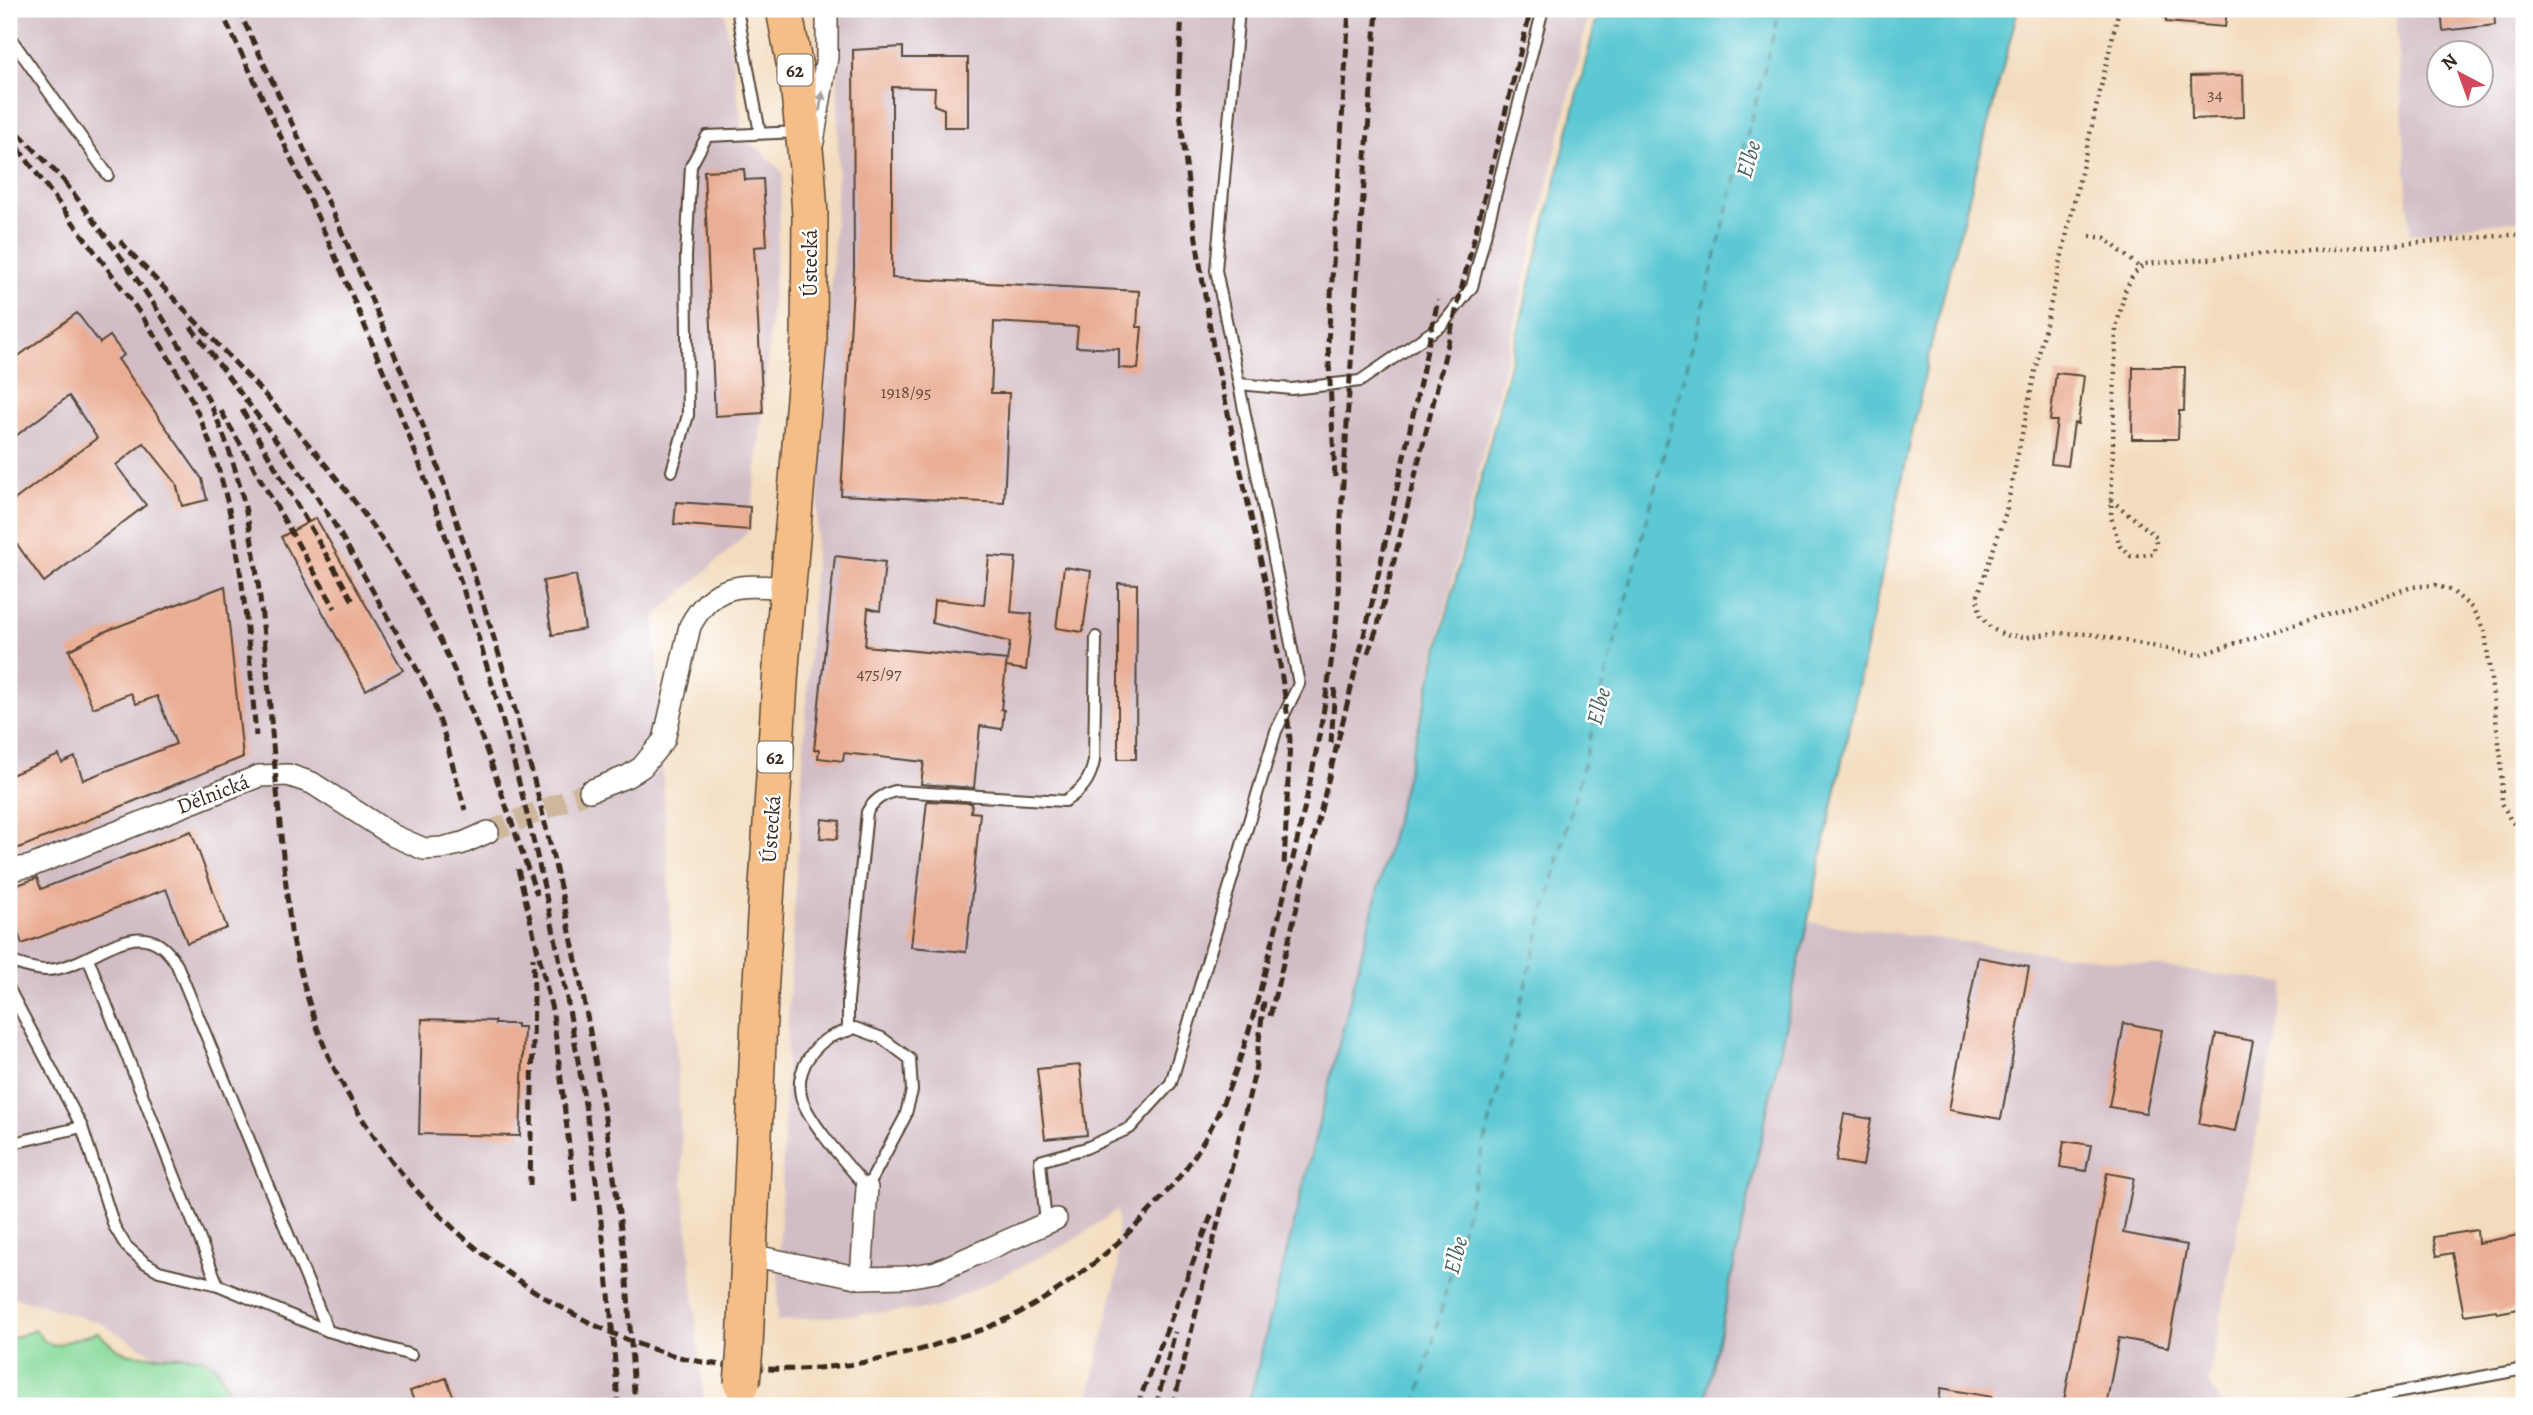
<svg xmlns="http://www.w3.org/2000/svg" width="2533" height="1415" font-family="Alegreya,serif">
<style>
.industrial{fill:#d2bdc6;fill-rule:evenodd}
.green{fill:#88da9b;stroke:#62825c;stroke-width:2}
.water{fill:#5cc8d3;stroke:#4c7978;stroke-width:2}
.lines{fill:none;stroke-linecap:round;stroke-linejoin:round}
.ferry{stroke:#47615d;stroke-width:2;stroke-dasharray:9 7;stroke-linecap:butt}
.building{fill:#eaae94}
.street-tunnel{stroke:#ceb89d;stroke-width:21;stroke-dasharray:21 10;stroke-linecap:butt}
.lane-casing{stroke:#574536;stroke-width:14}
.street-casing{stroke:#574536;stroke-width:24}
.primary-casing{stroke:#574536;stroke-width:38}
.path{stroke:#574536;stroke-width:4.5;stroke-dasharray:2 5;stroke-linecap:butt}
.lane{stroke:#fff;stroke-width:10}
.street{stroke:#fff;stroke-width:21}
.primary{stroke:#f6be87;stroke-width:35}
.rail{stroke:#3b2a1e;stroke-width:5;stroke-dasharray:10 5;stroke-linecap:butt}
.primary-bridge-casing{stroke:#574536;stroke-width:38;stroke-linecap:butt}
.primary-bridge{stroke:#f6be87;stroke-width:35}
.oneway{fill:#a79f9a}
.labels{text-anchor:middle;stroke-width:5;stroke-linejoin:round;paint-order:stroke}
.number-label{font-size:18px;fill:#674b3c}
.shield{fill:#fff;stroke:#766a62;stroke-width:2}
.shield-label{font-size:19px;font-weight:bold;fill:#3b2a1e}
.street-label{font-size:21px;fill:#3b2a1e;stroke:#fff}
.water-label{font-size:23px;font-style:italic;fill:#47615d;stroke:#fff}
</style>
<rect width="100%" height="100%" fill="#fff"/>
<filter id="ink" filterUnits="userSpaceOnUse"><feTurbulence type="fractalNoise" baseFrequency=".0143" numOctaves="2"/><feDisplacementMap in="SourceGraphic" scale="14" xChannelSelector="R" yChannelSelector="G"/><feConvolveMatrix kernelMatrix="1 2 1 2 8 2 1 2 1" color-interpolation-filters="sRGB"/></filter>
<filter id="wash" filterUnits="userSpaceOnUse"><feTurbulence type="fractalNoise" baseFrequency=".00686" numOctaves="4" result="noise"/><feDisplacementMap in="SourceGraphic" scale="28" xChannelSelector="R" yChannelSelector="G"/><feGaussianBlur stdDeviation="1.57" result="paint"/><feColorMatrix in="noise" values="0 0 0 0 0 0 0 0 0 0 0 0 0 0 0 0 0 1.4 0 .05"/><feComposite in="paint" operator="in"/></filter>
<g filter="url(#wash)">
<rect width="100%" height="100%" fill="#f3dcbd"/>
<g class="industrial">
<polygon points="9,9 724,9 740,109 742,139 761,151 783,173 763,413 749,530 732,548 655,616 683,1179 704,1406 241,1406 99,1322 9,1296"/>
<polygon points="838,9 1590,9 1376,897 1248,1406 1087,1406 1118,1271 1117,1210 1071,1242 936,1308 777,1321 788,1017 838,170"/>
<path d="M2396,9h128v210l-114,15zM2438,52h42v42h-42z"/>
<polygon points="1808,922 2286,983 2208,1381 2223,1406 1704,1406"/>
</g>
<path class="green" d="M36,1330l6,9 11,7 45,-14c8,8 15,16 26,20 24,10 73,-5 91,14 7,7 14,31 18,40h-224v-67z"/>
<polygon class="water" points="1599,9 2018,9 1932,340 1704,1406 1248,1406"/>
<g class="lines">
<polyline class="ferry" points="1416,1406 1780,9"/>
</g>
<g id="blocks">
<g class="building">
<polygon points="2166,9 2227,9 2225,27 2166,22"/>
<polygon points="2441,9 2494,9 2495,25 2443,31"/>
<polygon points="903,47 903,58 968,58 968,127 944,127 944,109 934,105 935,88 892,87 892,278 1139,291 1137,327 1142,327 1138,369 1119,368 1119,349 1076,347 1078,327 994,322 991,393 1009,393 1004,503 841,495 854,268 853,50"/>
<polygon points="2243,75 2244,117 2192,119 2191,76"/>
<polygon points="744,169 745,180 763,179 767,246 754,247 763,413 715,416 704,171"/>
<polygon points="77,313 100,343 110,336 124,355 118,359 202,479 207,500 182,506 176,483 144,443 116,465 146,505 44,582 9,533 9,504 97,438 69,396 9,441 9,363"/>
<polygon points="2133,367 2185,367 2184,411 2179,411 2178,439 2132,439"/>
<polygon points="2056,373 2084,376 2078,424 2074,423 2068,466 2051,464 2057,421 2050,421"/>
<polygon points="676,502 750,507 749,530 674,524"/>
<polygon points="316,518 403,670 366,690 281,537"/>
<polygon points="835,556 885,562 880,611 868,608 865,646 1007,660 1006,667 1010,642 932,623 934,601 942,600 984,605 989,556 1016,558 1011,612 1032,614 1026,670 1006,667 1001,709 1004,710 1002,729 980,726 974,788 921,784 924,762 844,753 843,761 818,758 819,750 814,750"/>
<polygon points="1064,567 1091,571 1083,632 1056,628"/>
<polygon points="576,575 585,629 552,635 543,581"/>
<polygon points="1118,583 1137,584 1136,759 1118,759"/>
<polygon points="225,586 243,757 9,852 9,776 59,755 62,763 75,757 83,780 176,744 157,696 136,704 131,693 93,708 69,650 106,631"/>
<polygon points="927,801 972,803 971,812 980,813 966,952 911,947"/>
<polygon points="822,819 840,821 837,839 820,838"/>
<polygon points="191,831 227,928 187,943 166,889 22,944 9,908 9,888 37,878 41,889"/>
<polygon points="1978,957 2029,967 2001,1119 1949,1110"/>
<polygon points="422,1019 495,1021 495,1024 517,1024 517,1027 524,1027 520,1136 419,1134"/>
<polygon points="2124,1023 2162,1030 2146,1113 2109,1107"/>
<polygon points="2216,1034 2253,1041 2235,1131 2199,1124"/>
<polygon points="1080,1065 1087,1135 1045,1139 1037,1069"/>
<polygon points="1844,1114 1871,1119 1863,1166 1836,1161"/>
<polygon points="2064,1141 2091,1145 2086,1171 2060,1167"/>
<polygon points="2107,1173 2134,1178 2123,1233 2187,1245 2168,1347 2119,1338 2106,1406 2063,1406"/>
<polygon points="2477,1230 2478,1243 2524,1234 2524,1308 2497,1313 2496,1310 2464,1315 2452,1253 2437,1256 2433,1237"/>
<polygon points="446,1378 457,1406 416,1406 410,1391"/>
<polygon points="1941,1388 1992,1397 1991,1406 1938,1406"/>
</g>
</g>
</g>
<g filter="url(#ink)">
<use href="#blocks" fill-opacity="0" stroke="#574536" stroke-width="2"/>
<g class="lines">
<polyline class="street-tunnel" points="488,832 590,791"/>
<g class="lane-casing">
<g id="lane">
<polyline points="737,9 760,133"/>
<polyline points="9,36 108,175"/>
<polyline points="1239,384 1292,389 1360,381 1442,325 1472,287 1543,9"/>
<polyline points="672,471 688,415 686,256 691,166 707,136 799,132"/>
<polyline points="88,958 218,1285"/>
<path d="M9,961c12,4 25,9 37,9 48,-1 95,-67 131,-5l151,366"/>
<polyline points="9,989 82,1127 114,1226 126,1246 144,1262 159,1271 218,1285 328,1331 411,1355"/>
<path d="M855,1028l27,10 28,21 2,32 -7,26 -38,71c-17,-20 -61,-69 -66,-92 -5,-22 7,-43 24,-56 8,-6 21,-8 30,-12z"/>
<path d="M848,1031v-30l19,-189c7,-12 15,-17 28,-21l170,10c17,-11 25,-20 29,-40l2,-124"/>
<polyline points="9,1144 82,1127"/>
<polyline points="1046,1224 1040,1161 1086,1148 1130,1128 1171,1083 1276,731 1299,684 1216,270 1239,9"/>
<polyline points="2326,1406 2524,1369"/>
</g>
</g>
<g class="street-casing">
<g id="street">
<polyline points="813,142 827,57 827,9"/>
<path d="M590,791l38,-15 14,-9 22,-27 26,-114c24,-45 52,-41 97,-38"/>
<polyline points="9,870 31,866 259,776 288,775 312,783 394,836 424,849 442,848 463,843 488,832"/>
<polyline points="750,1255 861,1278 906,1277 936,1272 1056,1219"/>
<polyline points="861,1278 867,1188"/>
</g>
</g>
<g class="primary-casing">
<polyline id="primary" points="745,1347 760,995 781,667 809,340 810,215 807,168 798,84 784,9"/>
</g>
<g class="path">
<polyline points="2119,9 2035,371 2006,512 1977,598 1981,616 1991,628 2004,635 2027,637 2054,633 2090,634 2199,655 2412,587 2436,585 2452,591 2472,608 2485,632 2501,759 2502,803 2511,821 2524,833"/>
<polyline points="2090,236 2105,238 2140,268"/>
<polyline points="2111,500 2157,537 2153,554 2131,556 2120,546 2111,517 2116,329 2125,291 2133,275 2144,264 2524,234"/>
</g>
<use href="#lane" class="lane"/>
<use href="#street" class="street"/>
<use href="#primary" class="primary"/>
<g class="rail">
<path d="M220,9c82,169 161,342 223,520 97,282 156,579 175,877"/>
<path d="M238,9c64,135 128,270 182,409 24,62 44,125 64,188 67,213 114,432 141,654 5,48 6,97 10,146"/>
<polyline points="1182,9 1178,93 1190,201 1213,346 1270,602 1286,703 1290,740 1284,866"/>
<polyline points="9,123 70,187"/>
<path d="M9,136c30,40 59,80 89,120 40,53 78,105 104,167 41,98 45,208 54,313"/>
<path d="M64,181c57,76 115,149 152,236 38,87 45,183 53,276 6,80 13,159 22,238 11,50 24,101 48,147 62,120 168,213 294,264 98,39 214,34 314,-1 14,-5 30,-9 44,-15 76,-31 153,-99 200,-165 46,-67 65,-155 85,-233 25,-100 48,-200 60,-303 3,-27 2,-55 4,-83 1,-39 5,-79 7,-119 9,-138 20,-276 30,-414"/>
<path d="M120,241c110,120 232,230 309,377 46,87 75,185 108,277"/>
<polyline points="191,327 308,483 338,530 411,658 430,694 443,730 465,810"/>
<polyline points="242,410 353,601"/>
<polyline points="221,411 335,608"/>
<polyline points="1335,477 1328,344 1349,9"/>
<polyline points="1368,653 1378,625 1531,9"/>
<polyline points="1331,743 1335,687"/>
<polyline points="518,869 553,1014 576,1202"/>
<polyline points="1270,1016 1372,603 1438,300"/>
<polyline points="530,1186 534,996 533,958"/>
<polyline points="1137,1406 1213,1211"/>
<polyline points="1156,1406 1175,1332"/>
<polyline points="1173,1406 1255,1072 1264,1001"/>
</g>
<g class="primary-bridge-casing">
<polyline id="primary-bridge" points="742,1384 745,1347"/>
</g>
<use href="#primary-bridge" class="primary-bridge"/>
</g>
<defs><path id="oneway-solid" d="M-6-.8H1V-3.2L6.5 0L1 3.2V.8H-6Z" transform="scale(1.75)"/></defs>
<use class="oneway" href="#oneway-solid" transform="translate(821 101) rotate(-81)"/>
</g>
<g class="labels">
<g class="number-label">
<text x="2215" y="100">34</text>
<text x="906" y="398">1918/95</text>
<text x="879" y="679">475/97</text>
</g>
<g class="shield">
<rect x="777.5" y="54.5" width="35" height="31" rx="5"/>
<rect x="757.5" y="741.5" width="35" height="31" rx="5"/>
</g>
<g class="shield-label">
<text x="795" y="77">62</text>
<text x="775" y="764">62</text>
</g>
<g class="street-label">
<text transform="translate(810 263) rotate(-90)" y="7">Ústecká</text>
<text transform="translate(213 794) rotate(-21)" y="7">Dělnická</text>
<text transform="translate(771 829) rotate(-86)" y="7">Ústecká</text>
</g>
<g class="water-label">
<text transform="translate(1748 159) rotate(-74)" y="8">Elbe</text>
<text transform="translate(1598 706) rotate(-75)" y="8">Elbe</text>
<text transform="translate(1455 1255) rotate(-75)" y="8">Elbe</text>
</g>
</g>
<rect width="2533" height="1415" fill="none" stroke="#fff" stroke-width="35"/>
<g transform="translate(2460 74) rotate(319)"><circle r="33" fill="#ffffff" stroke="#b1aaa5" stroke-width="2"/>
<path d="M0-5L12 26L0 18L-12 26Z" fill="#d1495b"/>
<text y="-10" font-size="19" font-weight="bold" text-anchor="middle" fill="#3b2a1e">N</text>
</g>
</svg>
